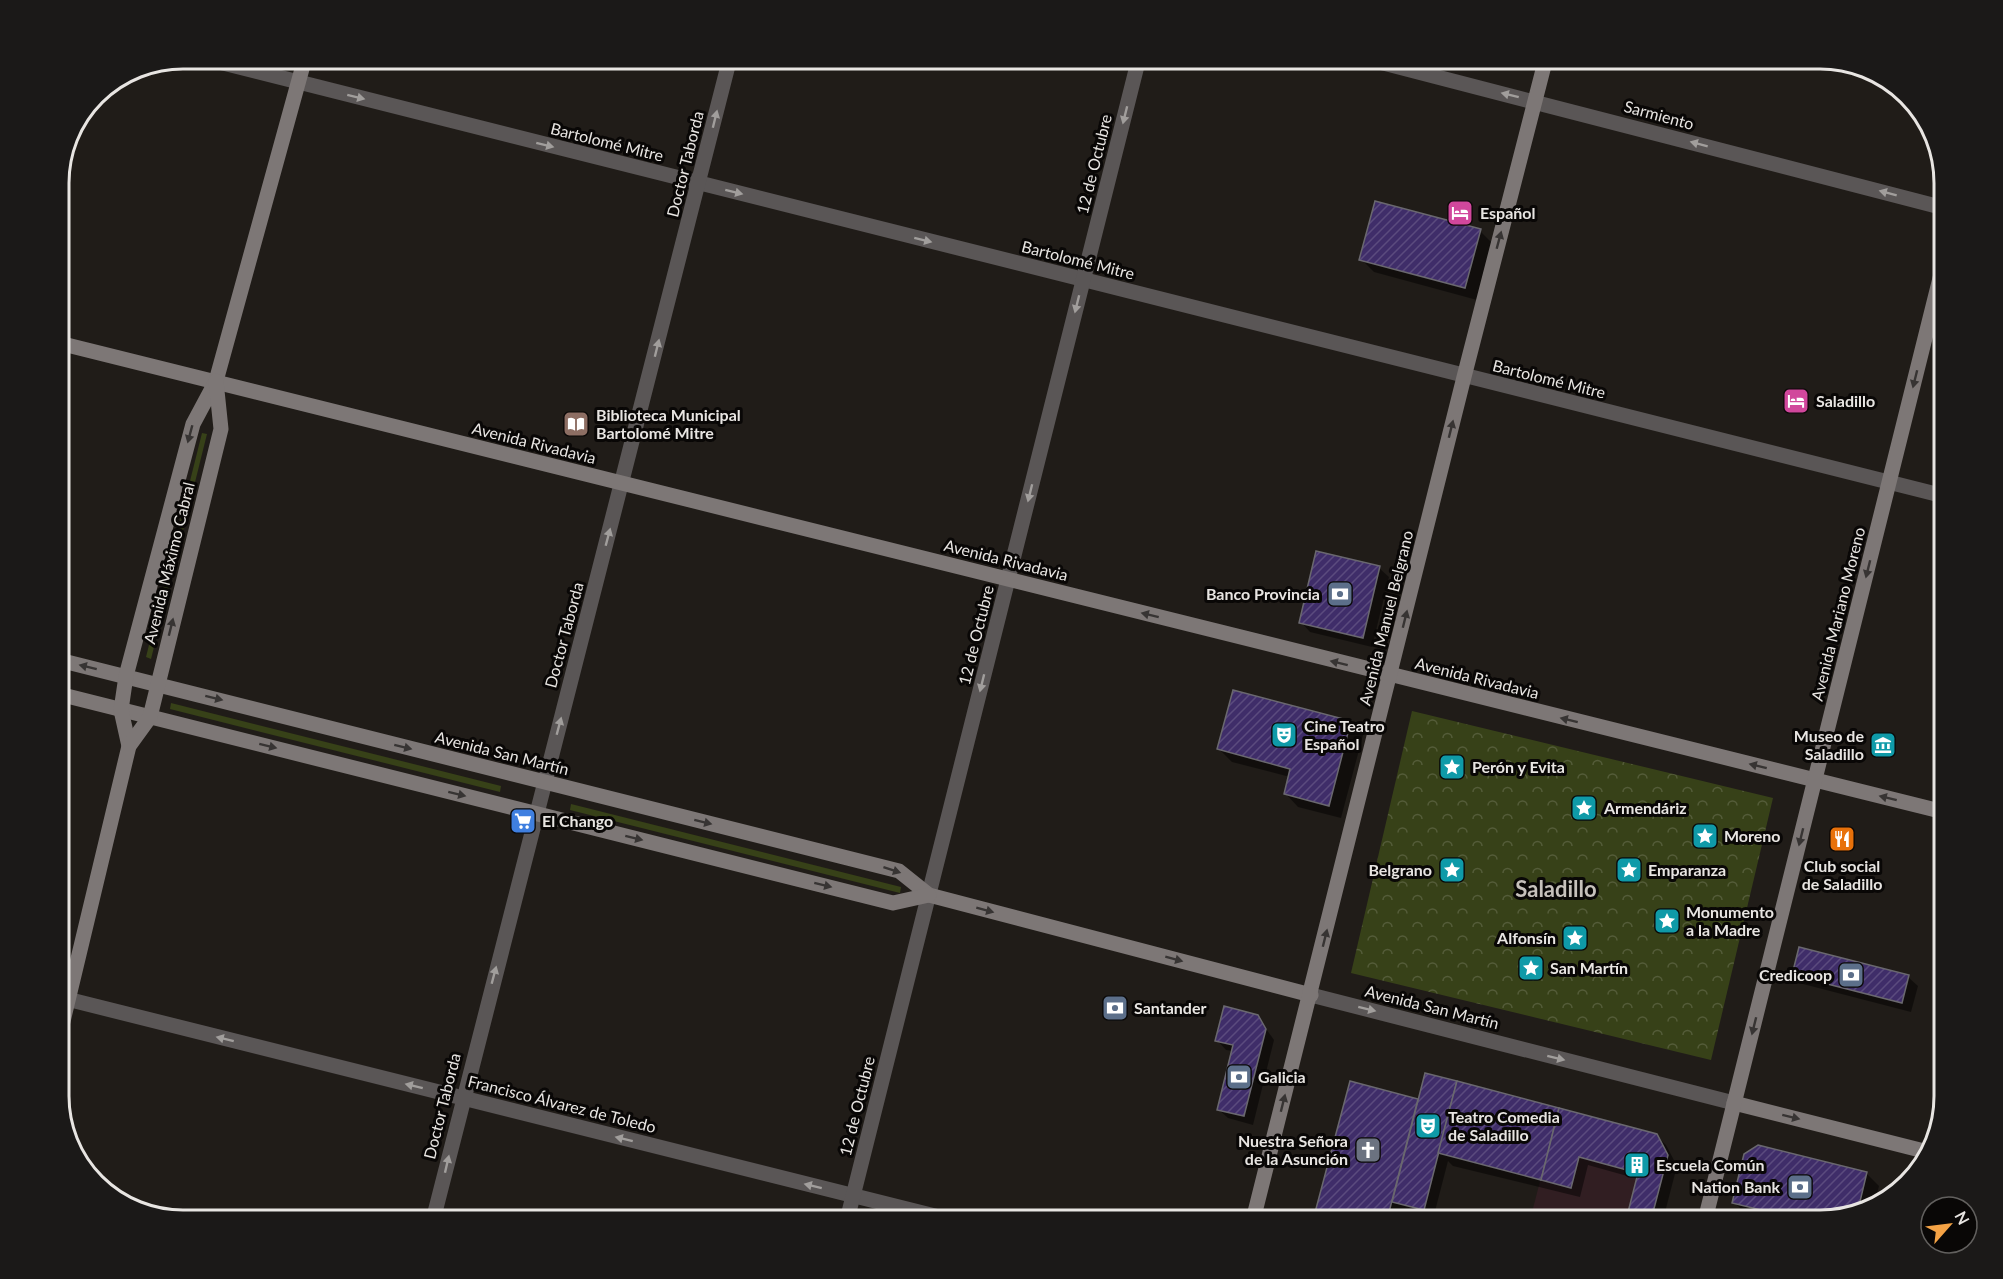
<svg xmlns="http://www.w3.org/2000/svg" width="2003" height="1279" font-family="Lato,sans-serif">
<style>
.education{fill:#311e22}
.grass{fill:#374118}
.park{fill:url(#park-crowns)}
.shadow{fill:#0007}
.building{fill:url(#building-hatch);stroke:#6a686f;stroke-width:1.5}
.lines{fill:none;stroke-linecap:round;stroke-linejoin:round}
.street{stroke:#5a5656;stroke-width:15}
.secondary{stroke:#7d7776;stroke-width:15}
.oneway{fill:#a19e9c}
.oneway2{fill:#373433}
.labels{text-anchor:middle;stroke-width:6;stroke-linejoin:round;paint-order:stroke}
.street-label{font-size:16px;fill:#e8e5e2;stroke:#090706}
.poi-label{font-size:16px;font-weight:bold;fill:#e8e5e2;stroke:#090706;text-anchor:start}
.district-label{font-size:22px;font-weight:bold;fill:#c6c1bb;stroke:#090706}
.rim{fill:none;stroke:#e8e5e2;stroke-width:3}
</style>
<defs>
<pattern id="park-crowns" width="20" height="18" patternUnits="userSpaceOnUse" patternTransform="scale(1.5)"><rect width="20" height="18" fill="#374118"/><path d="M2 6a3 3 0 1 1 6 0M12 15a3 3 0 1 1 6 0" fill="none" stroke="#545c39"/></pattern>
<pattern id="building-hatch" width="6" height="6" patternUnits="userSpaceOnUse" patternTransform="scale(1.5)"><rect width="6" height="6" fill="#3f2d69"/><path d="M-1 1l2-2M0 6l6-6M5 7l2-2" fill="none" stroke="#5b4b7e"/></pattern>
</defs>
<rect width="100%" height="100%" fill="#201c18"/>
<polygon class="education" points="1559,1108 1657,1134 1668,1155 1651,1220 1530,1220"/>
<g class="grass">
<polygon points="202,433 207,434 151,659 146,657"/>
<polygon points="171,703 501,786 500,792 170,709"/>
<polygon points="571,804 901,887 900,893 570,810"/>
</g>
<polygon class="park" points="1412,711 1773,798 1711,1060 1351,973"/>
<g class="shadow">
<polygon points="1480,231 1493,244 1477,300 1374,272 1361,259"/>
<polygon points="1379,568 1389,577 1372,647 1310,632 1301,622"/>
<polygon points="1350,722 1363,735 1341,818 1298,807 1286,794 1290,777 1232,762 1219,749"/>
<polygon points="1794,974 1908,977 1918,986 1911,1012 1803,984"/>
<polygon points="1257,1016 1274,1040 1253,1125 1228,1118 1218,1109 1233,1051 1226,1050 1217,1040"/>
<polygon points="1351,1083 1419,1102 1656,1135 1666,1145 1677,1166 1663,1220 1628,1220 1638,1179 1588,1165 1580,1197 1453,1166 1448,1161 1433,1219 1405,1211 1403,1220 1315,1220"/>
<polygon points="1866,1173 1879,1186 1874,1206 1820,1220 1769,1220 1747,1215 1734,1202"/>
</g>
<g class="building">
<polygon points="1375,201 1481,229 1465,288 1359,260"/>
<polygon points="1316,551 1380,566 1363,638 1299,623"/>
<polygon points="1233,690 1351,721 1329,806 1284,794 1290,769 1217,749"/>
<polygon points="1799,947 1909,975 1902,1003 1792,975"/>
<polygon points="1224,1006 1258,1015 1266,1029 1244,1116 1217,1110 1233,1045 1215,1041"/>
<polygon points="1425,1073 1457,1081 1424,1210 1392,1202"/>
<polygon points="1350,1081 1418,1099 1387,1220 1313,1220"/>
<polygon points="1457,1081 1559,1108 1541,1180 1438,1153"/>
<polygon points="1559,1108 1657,1134 1668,1155 1651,1220 1626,1220 1638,1173 1579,1157 1571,1188 1541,1180"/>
<polygon points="1758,1145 1867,1172 1858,1210 1820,1220 1803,1220 1732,1203 1744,1154"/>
</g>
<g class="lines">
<g class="street">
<polyline points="203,58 1944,496"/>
<polyline points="1364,58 1944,208"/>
<polyline points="1311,995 1734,1103"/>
<polyline points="59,997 951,1220"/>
<polyline points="433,1220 730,58"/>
<polyline points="847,1220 1139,58"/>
</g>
<g class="secondary">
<polyline points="59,343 1944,812"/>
<polyline points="59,660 899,871 929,895 1311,995"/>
<polyline points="59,694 893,903 929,895"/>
<polyline points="129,746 121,710 126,676 193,424 216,381 305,58"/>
<polyline points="59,1038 129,746 150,717 221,429 216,381"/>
<polyline points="1734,1103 1928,1152"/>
<polyline points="1253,1220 1464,377 1546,58"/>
<polyline points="1705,1220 1944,262"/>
</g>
</g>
<defs><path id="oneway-solid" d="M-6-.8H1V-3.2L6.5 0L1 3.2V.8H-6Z" transform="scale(1.5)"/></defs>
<g class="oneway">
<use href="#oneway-solid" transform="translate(1510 95) rotate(-166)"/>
<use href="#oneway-solid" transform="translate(356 97) rotate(14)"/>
<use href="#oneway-solid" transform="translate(1125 115) rotate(104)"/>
<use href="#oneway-solid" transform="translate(715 119) rotate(-76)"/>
<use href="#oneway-solid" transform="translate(1699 144) rotate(-165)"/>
<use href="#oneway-solid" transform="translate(545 145) rotate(14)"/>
<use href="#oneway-solid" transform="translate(734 192) rotate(14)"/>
<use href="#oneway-solid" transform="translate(1888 193) rotate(-165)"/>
<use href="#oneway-solid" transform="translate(923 240) rotate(14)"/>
<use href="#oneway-solid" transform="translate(1077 304) rotate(104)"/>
<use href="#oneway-solid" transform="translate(657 348) rotate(-76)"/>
<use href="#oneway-solid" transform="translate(1030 493) rotate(104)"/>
<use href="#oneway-solid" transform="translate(608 537) rotate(-75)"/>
<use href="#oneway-solid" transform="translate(982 683) rotate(104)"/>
<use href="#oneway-solid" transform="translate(559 726) rotate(-75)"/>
<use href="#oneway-solid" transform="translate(494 975) rotate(-75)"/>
<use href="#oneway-solid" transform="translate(1367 1009) rotate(14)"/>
<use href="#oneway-solid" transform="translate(225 1039) rotate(-166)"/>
<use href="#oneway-solid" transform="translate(1556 1058) rotate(14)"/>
<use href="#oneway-solid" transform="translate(414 1086) rotate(-166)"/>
<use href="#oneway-solid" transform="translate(624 1139) rotate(-166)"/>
<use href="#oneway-solid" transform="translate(447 1164) rotate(-77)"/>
<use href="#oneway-solid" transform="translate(813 1186) rotate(-166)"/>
</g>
<g class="oneway2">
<use href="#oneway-solid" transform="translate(1499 240) rotate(-75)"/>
<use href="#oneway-solid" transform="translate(1915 379) rotate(104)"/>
<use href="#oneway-solid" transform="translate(1451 429) rotate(-76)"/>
<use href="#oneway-solid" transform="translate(190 434) rotate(105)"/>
<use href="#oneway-solid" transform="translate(1868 569) rotate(104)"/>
<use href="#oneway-solid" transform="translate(1150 615) rotate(-166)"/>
<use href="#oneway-solid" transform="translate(1405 619) rotate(-76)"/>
<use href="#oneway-solid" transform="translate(171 627) rotate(-76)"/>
<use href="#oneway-solid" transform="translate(1339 663) rotate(-166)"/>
<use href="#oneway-solid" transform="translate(88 667) rotate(-166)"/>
<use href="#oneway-solid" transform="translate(214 698) rotate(14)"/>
<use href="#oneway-solid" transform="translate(1569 720) rotate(-166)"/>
<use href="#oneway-solid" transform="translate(268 746) rotate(14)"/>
<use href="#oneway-solid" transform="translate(403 747) rotate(14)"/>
<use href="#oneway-solid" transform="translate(1758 766) rotate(-166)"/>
<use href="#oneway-solid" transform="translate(457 794) rotate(14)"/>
<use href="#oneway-solid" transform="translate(1888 798) rotate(-166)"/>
<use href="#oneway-solid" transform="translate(703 822) rotate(14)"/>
<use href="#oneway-solid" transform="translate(1801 837) rotate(104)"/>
<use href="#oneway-solid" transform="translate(634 838) rotate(14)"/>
<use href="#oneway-solid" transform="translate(892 870) rotate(18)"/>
<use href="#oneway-solid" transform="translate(823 885) rotate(14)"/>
<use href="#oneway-solid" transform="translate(985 910) rotate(15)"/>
<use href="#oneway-solid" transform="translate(1325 938) rotate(-76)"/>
<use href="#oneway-solid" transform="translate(1174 959) rotate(15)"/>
<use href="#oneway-solid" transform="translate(1754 1026) rotate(104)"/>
<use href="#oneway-solid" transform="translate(1283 1103) rotate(-76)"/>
<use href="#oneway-solid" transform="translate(1791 1117) rotate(14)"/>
</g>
<defs>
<g id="hotel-square" transform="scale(1.35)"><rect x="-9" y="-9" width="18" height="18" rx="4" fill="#d1479c" stroke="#090706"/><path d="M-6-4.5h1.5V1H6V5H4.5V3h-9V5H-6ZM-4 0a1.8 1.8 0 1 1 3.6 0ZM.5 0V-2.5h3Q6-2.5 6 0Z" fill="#fff"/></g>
<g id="library-square" transform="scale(1.35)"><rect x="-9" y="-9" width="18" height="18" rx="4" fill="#8d6e63" stroke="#090706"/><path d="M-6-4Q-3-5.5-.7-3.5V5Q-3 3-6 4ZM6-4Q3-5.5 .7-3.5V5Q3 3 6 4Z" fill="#fff"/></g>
<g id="bank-square" transform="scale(1.35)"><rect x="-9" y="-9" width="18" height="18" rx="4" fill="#5c6f8a" stroke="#090706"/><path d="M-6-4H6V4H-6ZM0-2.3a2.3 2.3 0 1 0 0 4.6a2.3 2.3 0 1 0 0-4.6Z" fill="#fff"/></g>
<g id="theatre-square" transform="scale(1.35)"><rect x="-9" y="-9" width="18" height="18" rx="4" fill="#0f9aa8" stroke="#090706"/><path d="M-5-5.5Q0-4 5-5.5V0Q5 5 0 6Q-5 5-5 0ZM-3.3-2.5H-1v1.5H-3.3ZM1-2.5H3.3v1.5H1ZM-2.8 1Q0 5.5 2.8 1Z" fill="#fff"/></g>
<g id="museum-square" transform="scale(1.35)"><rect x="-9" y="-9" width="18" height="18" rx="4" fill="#0f9aa8" stroke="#090706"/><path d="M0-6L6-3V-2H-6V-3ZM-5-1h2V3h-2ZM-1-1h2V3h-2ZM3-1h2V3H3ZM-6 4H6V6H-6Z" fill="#fff"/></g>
<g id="sight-square" transform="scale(1.35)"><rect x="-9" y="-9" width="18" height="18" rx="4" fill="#0f9aa8" stroke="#090706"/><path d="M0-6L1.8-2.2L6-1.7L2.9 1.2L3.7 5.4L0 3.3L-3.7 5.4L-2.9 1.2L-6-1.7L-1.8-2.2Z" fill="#fff"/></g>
<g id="supermarket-square" transform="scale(1.35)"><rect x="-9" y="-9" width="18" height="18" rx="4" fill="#3f7fe0" stroke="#090706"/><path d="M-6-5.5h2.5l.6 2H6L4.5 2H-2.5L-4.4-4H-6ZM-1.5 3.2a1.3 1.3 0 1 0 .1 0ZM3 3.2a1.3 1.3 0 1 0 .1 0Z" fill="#fff"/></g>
<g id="restaurant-square" transform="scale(1.35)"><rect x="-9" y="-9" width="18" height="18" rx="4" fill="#e8710a" stroke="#090706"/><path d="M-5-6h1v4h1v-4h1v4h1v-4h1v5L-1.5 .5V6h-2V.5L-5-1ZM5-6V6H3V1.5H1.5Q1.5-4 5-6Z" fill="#fff"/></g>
<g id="church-square" transform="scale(1.35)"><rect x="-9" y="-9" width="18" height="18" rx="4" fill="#6b7280" stroke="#090706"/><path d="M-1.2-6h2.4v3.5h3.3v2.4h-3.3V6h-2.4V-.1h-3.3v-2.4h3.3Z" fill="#fff"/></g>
<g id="building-square" transform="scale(1.35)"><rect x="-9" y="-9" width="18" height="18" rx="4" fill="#0f9aa8" stroke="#090706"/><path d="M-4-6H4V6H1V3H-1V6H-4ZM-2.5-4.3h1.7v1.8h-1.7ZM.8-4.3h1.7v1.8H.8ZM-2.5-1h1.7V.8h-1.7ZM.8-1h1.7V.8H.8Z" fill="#fff"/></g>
</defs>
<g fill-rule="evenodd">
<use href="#hotel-square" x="1460" y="213"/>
<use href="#hotel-square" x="1796" y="401"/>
<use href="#library-square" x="576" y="424"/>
<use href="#bank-square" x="1340" y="594"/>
<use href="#theatre-square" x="1284" y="735"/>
<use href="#museum-square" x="1883" y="745"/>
<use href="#sight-square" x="1452" y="767"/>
<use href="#sight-square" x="1584" y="808"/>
<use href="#supermarket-square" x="523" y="821"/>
<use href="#sight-square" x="1705" y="836"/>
<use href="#restaurant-square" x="1842" y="839"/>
<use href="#sight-square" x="1452" y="870"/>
<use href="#sight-square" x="1629" y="870"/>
<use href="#sight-square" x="1667" y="921"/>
<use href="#sight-square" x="1575" y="938"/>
<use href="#sight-square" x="1531" y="968"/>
<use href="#bank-square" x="1851" y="975"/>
<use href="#bank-square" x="1115" y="1008"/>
<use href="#bank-square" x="1239" y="1077"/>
<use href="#theatre-square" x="1428" y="1126"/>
<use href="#church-square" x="1368" y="1150"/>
<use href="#building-square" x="1637" y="1165"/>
<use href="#bank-square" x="1800" y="1187"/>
</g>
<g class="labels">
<g class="street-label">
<text transform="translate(1659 115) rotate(15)" y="6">Sarmiento</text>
<text transform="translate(607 142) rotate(14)" y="6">Bartolomé Mitre</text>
<text transform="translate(685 164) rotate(-76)" y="6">Doctor Taborda</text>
<text transform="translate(1094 164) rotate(-76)" y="6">12 de Octubre</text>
<text transform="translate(1078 260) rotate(14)" y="6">Bartolomé Mitre</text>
<text transform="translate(1549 379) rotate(14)" y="6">Bartolomé Mitre</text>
<text transform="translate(534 443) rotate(14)" y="6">Avenida Rivadavia</text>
<text transform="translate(1006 560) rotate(14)" y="6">Avenida Rivadavia</text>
<text transform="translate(169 563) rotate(-76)" y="6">Avenida Máximo Cabral</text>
<text transform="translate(1838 614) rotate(-76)" y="6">Avenida Mariano Moreno</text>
<text transform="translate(1386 618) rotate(-76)" y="6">Avenida Manuel Belgrano</text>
<text transform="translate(564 635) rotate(-75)" y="6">Doctor Taborda</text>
<text transform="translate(976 635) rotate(-76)" y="6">12 de Octubre</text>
<text transform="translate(1477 678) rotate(14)" y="6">Avenida Rivadavia</text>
<text transform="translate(502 753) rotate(14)" y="6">Avenida San Martín</text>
<text transform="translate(1432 1007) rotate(14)" y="6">Avenida San Martín</text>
<text transform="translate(562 1104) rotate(14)" y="6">Francisco Álvarez de Toledo</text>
<text transform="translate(442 1106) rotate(-76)" y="6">Doctor Taborda</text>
<text transform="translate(857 1106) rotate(-76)" y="6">12 de Octubre</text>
</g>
<g class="poi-label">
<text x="1480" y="219">Español</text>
<text x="1816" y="407">Saladillo</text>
<text x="596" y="421">Biblioteca Municipal<tspan x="596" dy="18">Bartolomé Mitre</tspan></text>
<text x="1320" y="600" text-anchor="end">Banco Provincia</text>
<text x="1304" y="732">Cine Teatro<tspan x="1304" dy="18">Español</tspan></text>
<text x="1864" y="742" text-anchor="end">Museo de<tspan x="1864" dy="18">Saladillo</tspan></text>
<text x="1472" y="773">Perón y Evita</text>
<text x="1604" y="814">Armendáriz</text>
<text x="542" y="827">El Chango</text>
<text x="1724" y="842">Moreno</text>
<text x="1842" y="872" text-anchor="middle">Club social<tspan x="1842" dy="18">de Saladillo</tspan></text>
<text x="1432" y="876" text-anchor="end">Belgrano</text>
<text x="1648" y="876">Emparanza</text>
<text x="1686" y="918">Monumento<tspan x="1686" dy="18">a la Madre</tspan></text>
<text x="1556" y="944" text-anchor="end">Alfonsín</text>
<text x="1550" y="974">San Martín</text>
<text x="1832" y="981" text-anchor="end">Credicoop</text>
<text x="1134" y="1014">Santander</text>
<text x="1258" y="1083">Galicia</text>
<text x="1448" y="1123">Teatro Comedia<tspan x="1448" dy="18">de Saladillo</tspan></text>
<text x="1348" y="1147" text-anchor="end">Nuestra Señora<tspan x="1348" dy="18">de la Asunción</tspan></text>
<text x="1656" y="1171">Escuela Común</text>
<text x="1780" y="1193" text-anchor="end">Nation Bank</text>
</g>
<g class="district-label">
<text x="1556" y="897">Saladillo</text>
</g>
</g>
<path d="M0 0H2003V1279H0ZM183 69H1820A114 114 0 0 1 1934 183V1096A114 114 0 0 1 1820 1210H183A114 114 0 0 1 69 1096V183A114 114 0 0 1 183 69Z" fill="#1b1918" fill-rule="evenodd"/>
<path class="rim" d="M183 69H1820A114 114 0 0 1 1934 183V1096A114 114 0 0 1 1820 1210H183A114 114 0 0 1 69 1096V183A114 114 0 0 1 183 69Z"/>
<g transform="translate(1949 1225) rotate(62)"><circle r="28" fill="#090706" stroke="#62605e" stroke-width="1.5"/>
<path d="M0-4.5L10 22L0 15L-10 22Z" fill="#f5a345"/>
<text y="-9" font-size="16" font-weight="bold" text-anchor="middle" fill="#e8e5e2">N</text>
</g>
</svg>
